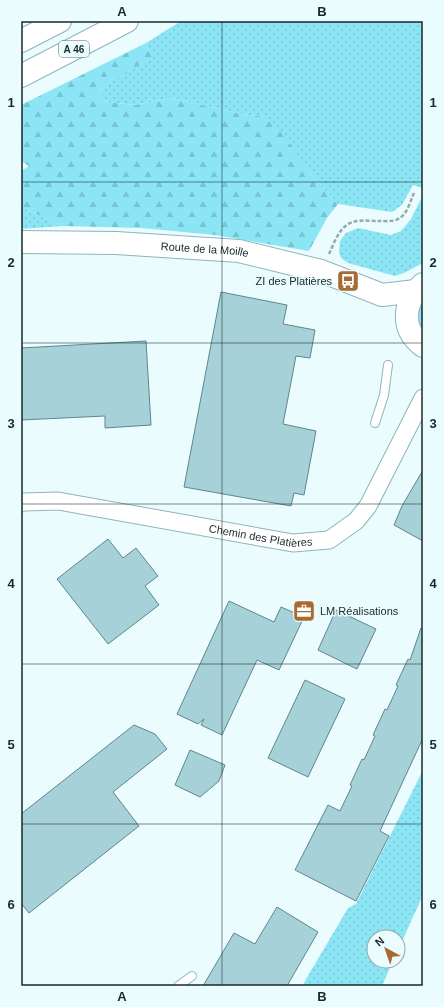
<svg xmlns="http://www.w3.org/2000/svg" width="444" height="1007" font-family="Arial,sans-serif">
<style>
.grass{fill:url(#grass-dots)}
.forest{fill:url(#forest-firs)}
.building{fill:#a6d1d8;stroke:#5e868d}
.lines{fill:none;stroke-linecap:round;stroke-linejoin:round}
.lane-casing{stroke:#8bb6bd;stroke-width:10}
.street-casing{stroke:#8bb6bd;stroke-width:19}
.secondary-casing{stroke:#8bb6bd;stroke-width:24}
.highway-casing{stroke:#8bb6bd;stroke-width:24}
.path{stroke:#98a9ac;stroke-width:2.5;stroke-dasharray:4 2;stroke-linecap:butt}
.lane{stroke:#fff;stroke-width:8}
.street{stroke:#fff;stroke-width:17}
.secondary{stroke:#fff;stroke-width:22}
.highway{stroke:#fff;stroke-width:22}
.grid{fill:none;stroke:#18292c;stroke-width:1;stroke-opacity:0.55}
.labels{text-anchor:middle;stroke-width:3;stroke-linejoin:round;paint-order:stroke}
.shield{fill:#eafcfe;stroke:#57686b;stroke-width:1}
.shield-label{font-size:10px;font-weight:bold;fill:#18292c}
.street-label{font-size:11px;fill:#18292c;stroke:#eafcfe}
.poi-label{font-size:11px;fill:#18292c;stroke:#eafcfe;text-anchor:end}
.neatline{fill:none;stroke:#18292c;stroke-width:1.5}
.grid-label{font-size:13px;text-anchor:middle;font-weight:bold;fill:#18292c}
</style>
<defs>
<pattern id="grass-dots" width="8" height="8" patternUnits="userSpaceOnUse"><rect width="8" height="8" fill="#8be5f4"/><path d="M2 2h.1M6 6h.1" fill="none" stroke="#77c4d1" stroke-width="1.8" stroke-linecap="round"/></pattern>
<pattern id="forest-firs" width="22" height="20" patternUnits="userSpaceOnUse"><rect width="22" height="20" fill="#8be5f4"/><path d="M5 1l3.5 6h-7zM16 11l3.5 6h-7z" fill="#77c4d1"/></pattern>
</defs>
<rect width="100%" height="100%" fill="#eafcfe"/>
<g class="grass">
<polygon points="181,21 423,21 423,188 413,185 402,205 392,212 338,204 310,173 267,117 241,114 172,98 134,105 101,101 102,87 152,57 146,43"/>
<polygon points="423,195 423,263 406,272 395,276 348,263 341,258 339,252 340,241 346,233 358,228 391,235 401,231 411,219"/>
<polygon points="21,207 62,226 21,229"/>
<path d="M423,299v31c-7,-11 -6,-19 0,-31z"/>
<polygon points="423,770 423,895 398,950 398,937 374,937 374,961 393,961 382,986 302,986 348,908 356,904"/>
</g>
<polygon class="forest" points="146,43 153,57 102,87 101,101 134,105 172,98 241,114 267,117 282,131 310,173 338,204 327,218 309,251 215,235 141,228 62,226 21,207 21,171 29,166 21,161 21,105"/>
<g class="building">
<polygon points="221,292 287,305 283,324 315,330 310,358 296,356 283,424 316,431 304,495 294,493 291,506 184,487"/>
<polygon points="146,341 151,425 105,428 105,416 21,420 21,348"/>
<polygon points="423,470 423,541 394,525 402,506"/>
<polygon points="108,539 123,558 136,548 158,576 145,586 159,605 108,644 57,579"/>
<polygon points="229,601 274,622 281,607 304,617 279,670 257,660 222,735 201,725 204,719 198,724 177,714"/>
<polygon points="336,610 376,629 357,669 318,650"/>
<polygon points="421,628 423,629 423,738 380,831 389,836 356,901 295,870 328,805 340,811 352,786 350,785 362,759 364,760 375,736 373,735 385,709 387,710 398,686 396,685 408,659 410,660"/>
<polygon points="305,680 345,699 308,777 268,758"/>
<polygon points="134,725 155,734 167,749 113,792 139,826 29,913 21,903 21,814"/>
<polygon points="190,750 225,765 219,781 200,797 175,785"/>
<polygon points="277,907 318,932 287,986 203,986 234,933 255,944"/>
</g>
<g class="lines">
<g class="lane-casing">
<g id="lane">
<polyline points="375,423 384,395 388,365"/>
<polyline points="178,986 192,976"/>
</g>
</g>
<g class="street-casing">
<g id="street">
<path id="s1" d="M21,503l3,-1 34,-1 235,42 36,-3 27,-19 12,-15 55,-108"/>
</g>
</g>
<g class="secondary-casing">
<g id="secondary">
<path id="s2" d="M21,242l95,1 123,8 82,20 61,24 34,-4"/>
<path d="M423,284c-20,18 -23,45 0,62"/>
</g>
</g>
<g class="highway-casing">
<g id="highway">
<polyline points="21,41 60,21"/>
<polyline points="21,76 127,21"/>
</g>
</g>
<path class="path" d="M329,254c6,-13 12,-32 29,-33 7,-1 15,0 22,0 5,0 13,1 18,-2 9,-4 12,-17 16,-26"/>
<use href="#lane" class="lane"/>
<use href="#street" class="street"/>
<use href="#secondary" class="secondary"/>
<use href="#highway" class="highway"/>
</g>
<path class="grid" d="M222,21v965M21,182h402M21,343h402M21,504h402M21,664h402M21,824h402"/>
<defs>
<g id="bus-square" transform="scale(1.15)"><rect x="-9" y="-9" width="18" height="18" rx="4" fill="#a96a32" stroke="#eafcfe"/><path d="M-5-6H5V4H4V6H2V4H-2V6H-4V4H-5ZM-3.5-4V0h7V-4ZM-3.5 1.2v1.5H-2V1.2ZM2 1.2v1.5H3.5V1.2Z" fill="#fff"/></g>
<g id="office-square" transform="scale(1.15)"><rect x="-9" y="-9" width="18" height="18" rx="4" fill="#a96a32" stroke="#eafcfe"/><path d="M-6-3h4V-5.5h4V-3h4V5H-6ZM-1-4.5V-3h2v-1.5ZM-6 0V1H6V0Z" fill="#fff"/></g>
</defs>
<g fill-rule="evenodd">
<use href="#bus-square" x="348" y="281"/>
<use href="#office-square" x="304" y="611"/>
</g>
<g class="labels">
<rect class="shield" x="59" y="41" width="30" height="16" rx="3"/>
<g class="shield-label">
<text x="74" y="53">A 46</text>
</g>
<g class="street-label">
<text dy="4" stroke="none"><textPath href="#s2" startOffset="184">Route de la Moille</textPath></text>
<text dy="4" stroke="none"><textPath href="#s1" startOffset="243">Chemin des Platières</textPath></text>
</g>
<g class="poi-label">
<text x="332" y="285">ZI des Platières</text>
<text x="320" y="615" text-anchor="start">LM Réalisations</text>
</g>
</g>
<rect width="444" height="1007" fill="none" stroke="#eafcfe" stroke-width="44"/>
<g transform="translate(386 949) rotate(320)"><circle r="19" fill="#eafcfe" stroke="#96a8aa"/>
<path d="M0-3L7 15L0 10L-7 15Z" fill="#a96a32"/>
<text y="-6" font-size="11" font-weight="bold" text-anchor="middle" fill="#18292c">N</text>
</g>
<rect x="22" y="22" width="400" height="963" class="neatline"/>
<g class="grid-label">
<text x="122" y="16">A</text>
<text x="322" y="16">B</text>
<text x="11" y="107">1</text>
<text x="433" y="107">1</text>
<text x="11" y="267">2</text>
<text x="433" y="267">2</text>
<text x="11" y="428">3</text>
<text x="433" y="428">3</text>
<text x="11" y="588">4</text>
<text x="433" y="588">4</text>
<text x="11" y="749">5</text>
<text x="433" y="749">5</text>
<text x="11" y="909">6</text>
<text x="433" y="909">6</text>
<text x="122" y="1001">A</text>
<text x="322" y="1001">B</text>
</g>
</svg>
